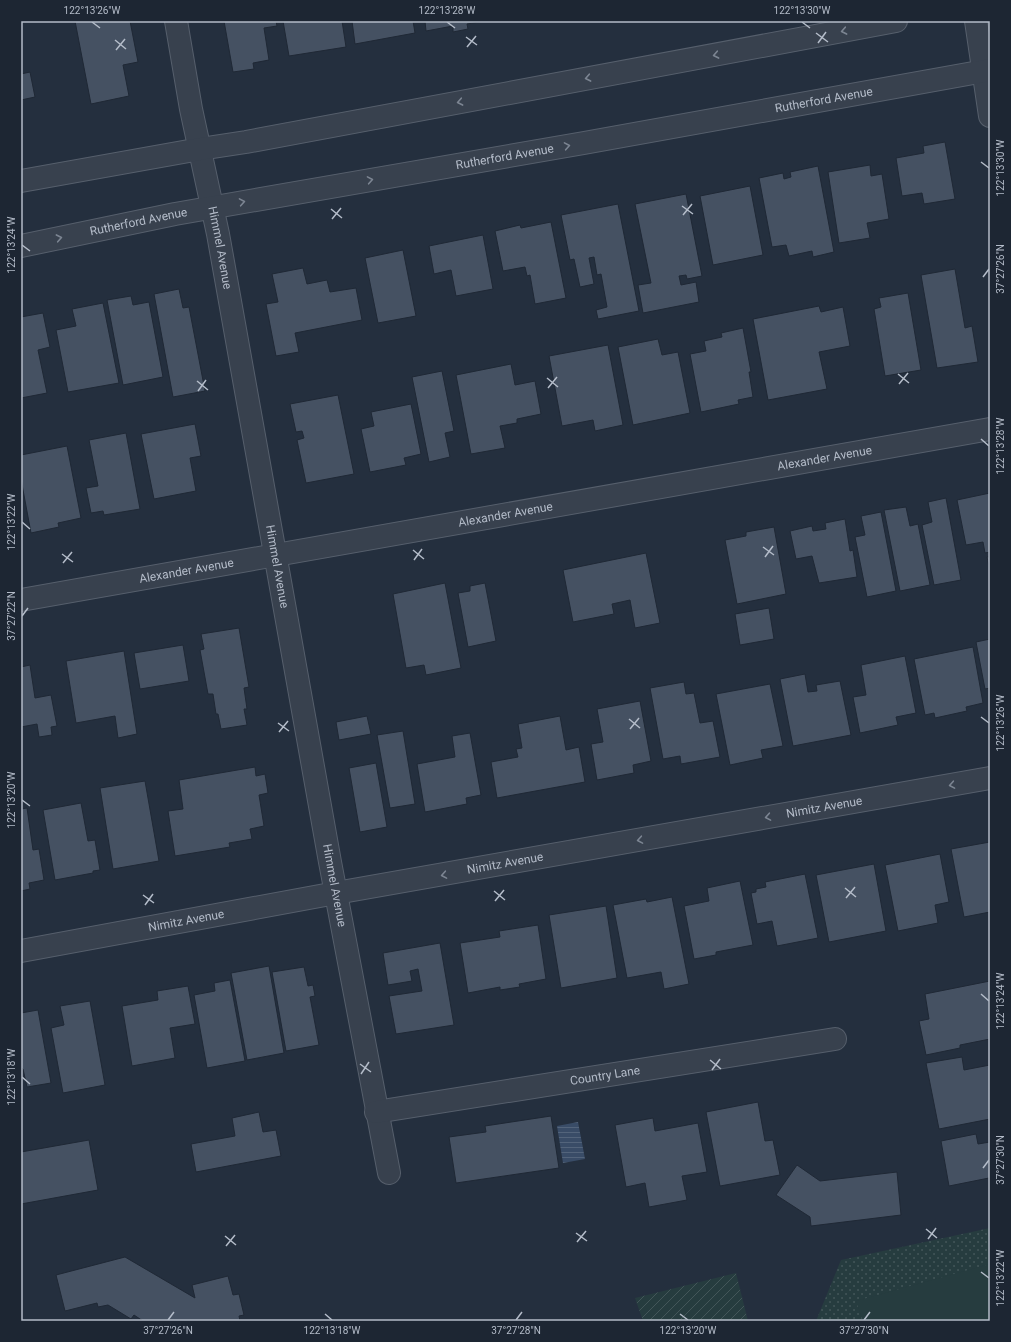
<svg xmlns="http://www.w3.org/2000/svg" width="1011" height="1342" font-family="Roboto,sans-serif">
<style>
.grass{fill:url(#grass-dots)}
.garden{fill:url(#garden-furrows)}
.pitch{fill:#263c3f}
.water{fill:url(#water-rules)}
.building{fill:#455162;stroke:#1f2835}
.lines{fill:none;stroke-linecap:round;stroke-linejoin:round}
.minor-casing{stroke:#565f6c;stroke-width:24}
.minor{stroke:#38414e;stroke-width:22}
.oneway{stroke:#7c8592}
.ticks{fill:none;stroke:#b4bcc9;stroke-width:1.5}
.labels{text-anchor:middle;stroke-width:4;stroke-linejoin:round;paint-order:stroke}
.street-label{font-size:12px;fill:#b4bcc9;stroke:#1d2633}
.neatline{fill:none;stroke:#b4bcc9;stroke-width:1.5}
.ticks-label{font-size:10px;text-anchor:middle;fill:#b4bcc9}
</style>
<defs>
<pattern id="grass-dots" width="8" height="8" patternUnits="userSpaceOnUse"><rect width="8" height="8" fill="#263c3f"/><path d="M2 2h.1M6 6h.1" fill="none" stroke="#435659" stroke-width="1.8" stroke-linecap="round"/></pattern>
<pattern id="garden-furrows" width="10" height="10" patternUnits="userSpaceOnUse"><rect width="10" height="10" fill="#263c3f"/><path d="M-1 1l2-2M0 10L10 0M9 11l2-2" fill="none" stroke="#435659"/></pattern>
<pattern id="water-rules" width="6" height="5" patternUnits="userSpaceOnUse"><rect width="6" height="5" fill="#394c67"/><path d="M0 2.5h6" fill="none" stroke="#53647b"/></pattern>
</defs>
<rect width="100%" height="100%" fill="#242f3e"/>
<polygon class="grass" points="990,1228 990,1321 816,1321 841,1260"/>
<polygon class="garden" points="736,1273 748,1321 643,1321 635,1298"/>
<polygon class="pitch" points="990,1264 990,1321 863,1321 856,1301"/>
<polygon class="water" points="578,1122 585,1159 563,1163 557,1126"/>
<g class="building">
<polygon points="75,21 130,21 138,62 123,65 129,96 91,104"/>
<polygon points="224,21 276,21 277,26 264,28 269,60 253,63 254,69 233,72"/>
<polygon points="283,21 342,21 346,47 289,56"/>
<polygon points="352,21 413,21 415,33 355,44"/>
<polygon points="425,21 479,21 479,22 467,24 468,29 453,32 453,26 426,31"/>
<polygon points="30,72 35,97 21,100 21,74"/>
<polygon points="945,142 955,199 924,204 922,193 902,196 896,158 924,153 923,146"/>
<polygon points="870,165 871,176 882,174 889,219 867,223 870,238 839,243 828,172"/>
<polygon points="818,166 834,252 813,257 812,251 789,256 786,245 772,247 759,178 783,173 784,179 791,177 790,172"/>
<polygon points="750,186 763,255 713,265 700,196"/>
<polygon points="686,194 702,276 687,279 686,275 679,276 681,285 696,282 699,302 643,313 638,285 651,283 635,204"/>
<polygon points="618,204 639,311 598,319 596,310 607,307 601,274 597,275 594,257 589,258 594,284 580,287 574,259 570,260 561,215"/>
<polygon points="551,222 566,298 535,304 530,275 527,276 525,267 503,271 495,231 520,225 521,228"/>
<polygon points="483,235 493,289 456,296 451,270 434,274 429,246"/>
<polygon points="403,250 416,316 378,323 365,258"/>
<polygon points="303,268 307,284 327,280 330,292 356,288 362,320 295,333 299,352 276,356 266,304 278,302 272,274"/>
<polygon points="955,269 965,328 972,326 978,362 937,368 921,275"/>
<polygon points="179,289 183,308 189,307 205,391 173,397 154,294"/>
<polygon points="908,293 921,370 885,376 874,309 881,307 879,298"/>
<polygon points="131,296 133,305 149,302 163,377 123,385 107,300"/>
<polygon points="103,303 119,383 68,392 56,330 76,326 72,309"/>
<polygon points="819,306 821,312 843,307 850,346 819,352 827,389 768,400 753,319"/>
<polygon points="43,313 50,347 38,350 47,393 21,398 21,317"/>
<polygon points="743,328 751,372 749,372 753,397 738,400 739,404 701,412 690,354 706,351 704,341 722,337 721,333"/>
<polygon points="658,339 662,355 678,352 690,413 633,425 618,347"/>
<polygon points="608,345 623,425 595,431 593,420 562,426 549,356"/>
<polygon points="511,364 515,385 535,381 541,414 517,419 517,423 500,426 505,448 471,454 456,375"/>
<polygon points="442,371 454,431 445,433 450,457 429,462 412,377"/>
<polygon points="338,395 354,474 306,483 297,440 304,438 302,431 296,432 290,404"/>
<polygon points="411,404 421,454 404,458 406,465 370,472 361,429 374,426 371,412"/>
<polygon points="195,424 201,456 190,458 196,491 154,499 141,434"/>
<polygon points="126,433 140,509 104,515 103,511 91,513 86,488 98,486 89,440"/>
<polygon points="67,446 81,518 58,523 59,527 31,533 21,479 21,455"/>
<polygon points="990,493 990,552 985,553 983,542 966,545 957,500"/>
<polygon points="946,498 961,580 934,585 922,525 932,522 928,502"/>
<polygon points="906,507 910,526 918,524 930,585 900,591 884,510"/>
<polygon points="881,512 896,591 867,597 855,537 865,535 861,516"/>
<polygon points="845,519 850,551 853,550 857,577 819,583 812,556 796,559 790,531 812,526 813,531 826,529 825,523"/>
<polygon points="774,527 786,594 737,604 725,540 746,536 746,532"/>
<polygon points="646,553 660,623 635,628 630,600 612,604 614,614 573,622 563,570"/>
<polygon points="987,557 990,557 990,571"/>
<polygon points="445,583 461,668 426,675 424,665 406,668 393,594"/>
<polygon points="485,583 496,641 468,647 458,593 470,591 470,586"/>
<polygon points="769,608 774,639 740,645 735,614"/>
<polygon points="239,628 249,687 244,688 247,709 244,709 247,725 221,729 218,714 216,714 213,694 208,694 200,650 204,649 201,634"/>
<polygon points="990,639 990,688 985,689 976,642"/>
<polygon points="183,645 189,681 140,689 134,653"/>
<polygon points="973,647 983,703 966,707 967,711 935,718 934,713 925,715 914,659"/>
<polygon points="124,651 137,734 118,738 115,716 76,723 66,661"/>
<polygon points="905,656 916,713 896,717 898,725 860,733 853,697 866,695 861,665"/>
<polygon points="30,665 35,698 51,695 57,726 51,727 52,735 39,737 37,724 21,727 21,667"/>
<polygon points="805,674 808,692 817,691 816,685 840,681 851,735 793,746 780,679"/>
<polygon points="684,682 686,694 694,693 700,723 713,721 720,757 681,764 680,756 663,759 650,688"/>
<polygon points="770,684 783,746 761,750 763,758 730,765 716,694"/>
<polygon points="640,701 651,761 633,765 634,773 597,780 591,744 603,742 597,709"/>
<polygon points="367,716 371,734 339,740 336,722"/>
<polygon points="560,716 566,750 579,747 585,782 497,798 491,762 518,757 516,749 522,748 518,724"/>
<polygon points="403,731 415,804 390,808 377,735"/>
<polygon points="470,733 481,795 466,798 467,804 425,812 417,764 455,757 452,736"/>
<polygon points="376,763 387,827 360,832 349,768"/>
<polygon points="255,767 256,776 265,774 268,793 259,795 264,826 250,829 252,839 229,843 230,847 175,856 168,811 183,809 179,780"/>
<polygon points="145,781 159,861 113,869 100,788"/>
<polygon points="81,803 88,841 95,840 100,870 93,871 93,873 55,880 43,810"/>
<polygon points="27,808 33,850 39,849 44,880 29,883 30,889 21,891 21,809"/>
<polygon points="990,842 990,912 964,917 951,849"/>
<polygon points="940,854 949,902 935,905 938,923 898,931 885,865"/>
<polygon points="874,864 886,931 829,942 816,875"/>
<polygon points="805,874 818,938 777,946 772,921 757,924 751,893 756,892 756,889 766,887 765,882"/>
<polygon points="740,881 753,945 716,952 716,955 694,959 684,906 709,901 707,888"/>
<polygon points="672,897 689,984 664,989 661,972 627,978 613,905 646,899 647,902"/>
<polygon points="606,906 617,978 561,988 549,915"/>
<polygon points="538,925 546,979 519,984 520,987 500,990 500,987 468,993 460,943 500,937 499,931"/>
<polygon points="440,943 454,1025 396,1034 389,996 422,991 418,969 410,971 412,981 388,985 383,953"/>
<polygon points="269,966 284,1053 247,1060 231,973"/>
<polygon points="304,967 308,986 313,985 315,996 310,997 319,1045 286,1051 272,972"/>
<polygon points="230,980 245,1061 207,1068 194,995 215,991 214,983"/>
<polygon points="990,981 990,1039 960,1045 960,1048 926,1055 919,1021 929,1019 925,994"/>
<polygon points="188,986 195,1024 170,1028 175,1058 132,1066 122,1006 158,1000 157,991"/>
<polygon points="90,1001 105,1085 63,1093 51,1028 64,1025 60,1006"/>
<polygon points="38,1010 51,1083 27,1087 23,1069 21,1067 21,1013"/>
<polygon points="962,1057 964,1070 990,1065 990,1119 939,1129 926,1063"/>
<polygon points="758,1102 765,1141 773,1140 780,1175 720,1186 706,1112"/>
<polygon points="259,1112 263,1132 276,1130 281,1156 196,1172 191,1144 235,1136 232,1118"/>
<polygon points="551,1116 559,1168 456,1183 449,1137 486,1132 485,1126"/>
<polygon points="653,1118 655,1131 698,1123 707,1172 682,1176 687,1200 649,1207 645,1183 626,1187 615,1125"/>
<polygon points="976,1134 978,1144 990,1142 990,1182 989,1178 949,1186 941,1141"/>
<polygon points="89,1140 98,1190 21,1204 21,1152"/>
<polygon points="797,1165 820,1181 897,1172 901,1215 811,1226 810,1217 776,1195"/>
<polygon points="125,1257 195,1298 192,1285 228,1276 233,1295 239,1294 244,1315 239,1316 240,1321 143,1321 134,1315 131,1319 108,1305 98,1307 97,1303 65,1311 56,1275"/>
</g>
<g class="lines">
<g class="minor-casing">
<g id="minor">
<path id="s1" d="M176,21l15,88 27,125 112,628 59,311"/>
<polyline points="976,21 990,116"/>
<polyline points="21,181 200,149 246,142 896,21"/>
<path id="s2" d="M21,246l154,-32 409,-71 406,-73"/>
<path id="s3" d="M21,600l969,-171"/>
<path id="s4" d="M21,951l315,-58 654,-115"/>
<path id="s5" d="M376,1112l459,-73"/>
</g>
</g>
<use href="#minor" class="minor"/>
</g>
<defs><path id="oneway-chevron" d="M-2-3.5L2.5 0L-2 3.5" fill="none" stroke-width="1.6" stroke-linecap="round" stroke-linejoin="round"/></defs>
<g class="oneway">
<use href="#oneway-chevron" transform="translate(844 31) rotate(169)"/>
<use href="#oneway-chevron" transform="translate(716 55) rotate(169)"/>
<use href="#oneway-chevron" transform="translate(588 78) rotate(169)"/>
<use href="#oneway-chevron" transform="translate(460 102) rotate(169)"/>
<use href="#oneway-chevron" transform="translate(567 146) rotate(-10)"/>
<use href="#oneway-chevron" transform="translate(370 180) rotate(-10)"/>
<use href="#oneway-chevron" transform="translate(242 202) rotate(-10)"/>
<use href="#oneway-chevron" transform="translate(59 238) rotate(-11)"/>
<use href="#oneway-chevron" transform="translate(952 785) rotate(170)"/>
<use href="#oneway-chevron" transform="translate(768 817) rotate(170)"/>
<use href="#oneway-chevron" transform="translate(640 840) rotate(170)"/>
<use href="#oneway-chevron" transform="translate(444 875) rotate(170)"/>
</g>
<path class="ticks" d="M92,22l8,6M447,22l8,6M802,22l8,6M816,33l12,9M466,37l11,8M115,40l11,9M818,43l8,-11M467,47l9,-11M116,50l9,-11M981,162l8,6M682,206l11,8M331,209l11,9M683,215l9,-11M332,219l9,-11M22,245l8,6M983,277l6,-8M898,374l11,9M547,378l11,9M197,381l11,9M899,384l9,-11M548,388l9,-11M198,391l8,-11M981,439l8,7M22,522l8,7M763,547l11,8M413,550l11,9M62,554l11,8M765,557l8,-11M414,560l8,-11M63,563l9,-11M22,616l6,-8M981,717l8,6M629,719l11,9M278,723l11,8M630,729l9,-11M279,732l9,-11M22,800l8,6M845,888l11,9M494,891l11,9M143,895l11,8M846,898l9,-11M495,901l9,-11M145,905l8,-11M981,994l8,7M710,1060l11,9M360,1064l11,8M712,1070l8,-11M361,1074l8,-12M22,1077l8,7M983,1168l6,-8M926,1229l11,9M576,1233l11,8M225,1236l11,9M928,1239l8,-11M577,1242l9,-11M226,1246l9,-11M981,1272l8,6M325,1314l7,6M680,1314l8,6M168,1320l6,-8M516,1320l6,-8M864,1320l6,-8"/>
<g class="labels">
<g class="street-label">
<text dy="4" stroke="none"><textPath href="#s2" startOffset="816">Rutherford Avenue</textPath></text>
<text dy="4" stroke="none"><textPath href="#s2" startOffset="492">Rutherford Avenue</textPath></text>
<text dy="4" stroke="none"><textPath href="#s2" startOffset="120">Rutherford Avenue</textPath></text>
<text dy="4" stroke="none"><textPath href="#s1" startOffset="231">Himmel Avenue</textPath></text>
<text dy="4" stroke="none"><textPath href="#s3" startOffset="816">Alexander Avenue</textPath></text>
<text dy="4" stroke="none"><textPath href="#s3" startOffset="492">Alexander Avenue</textPath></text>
<text dy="4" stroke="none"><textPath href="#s1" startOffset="555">Himmel Avenue</textPath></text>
<text dy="4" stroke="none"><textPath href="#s3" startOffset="168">Alexander Avenue</textPath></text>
<text dy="4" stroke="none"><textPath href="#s4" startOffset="816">Nimitz Avenue</textPath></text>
<text dy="4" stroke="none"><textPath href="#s4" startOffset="492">Nimitz Avenue</textPath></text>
<text dy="4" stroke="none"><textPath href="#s1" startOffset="879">Himmel Avenue</textPath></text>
<text dy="4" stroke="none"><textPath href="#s4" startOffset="168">Nimitz Avenue</textPath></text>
<text dy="4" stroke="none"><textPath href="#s5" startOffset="232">Country Lane</textPath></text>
</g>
</g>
<rect width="1011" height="1342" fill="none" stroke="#1d2633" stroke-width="44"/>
<rect x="22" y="22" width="967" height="1298" class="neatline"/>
<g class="ticks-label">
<text x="92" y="14">122°13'26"W</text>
<text x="447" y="14">122°13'28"W</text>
<text x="802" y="14">122°13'30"W</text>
<text transform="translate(1000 168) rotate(-90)" y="4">122°13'30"W</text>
<text transform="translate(11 245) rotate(-90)" y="4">122°13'24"W</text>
<text transform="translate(1000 269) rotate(-90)" y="4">37°27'26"N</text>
<text transform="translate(1000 446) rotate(-90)" y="4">122°13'28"W</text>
<text transform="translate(11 522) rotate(-90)" y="4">122°13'22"W</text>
<text transform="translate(11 616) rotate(-90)" y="4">37°27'22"N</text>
<text transform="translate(1000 723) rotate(-90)" y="4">122°13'26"W</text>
<text transform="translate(11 800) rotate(-90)" y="4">122°13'20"W</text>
<text transform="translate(1000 1001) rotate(-90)" y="4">122°13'24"W</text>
<text transform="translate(11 1077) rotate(-90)" y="4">122°13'18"W</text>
<text transform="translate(1000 1160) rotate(-90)" y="4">37°27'30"N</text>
<text transform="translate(1000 1278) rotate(-90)" y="4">122°13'22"W</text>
<text x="168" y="1334">37°27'26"N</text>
<text x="332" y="1334">122°13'18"W</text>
<text x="516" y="1334">37°27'28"N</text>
<text x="688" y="1334">122°13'20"W</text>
<text x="864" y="1334">37°27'30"N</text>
</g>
</svg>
